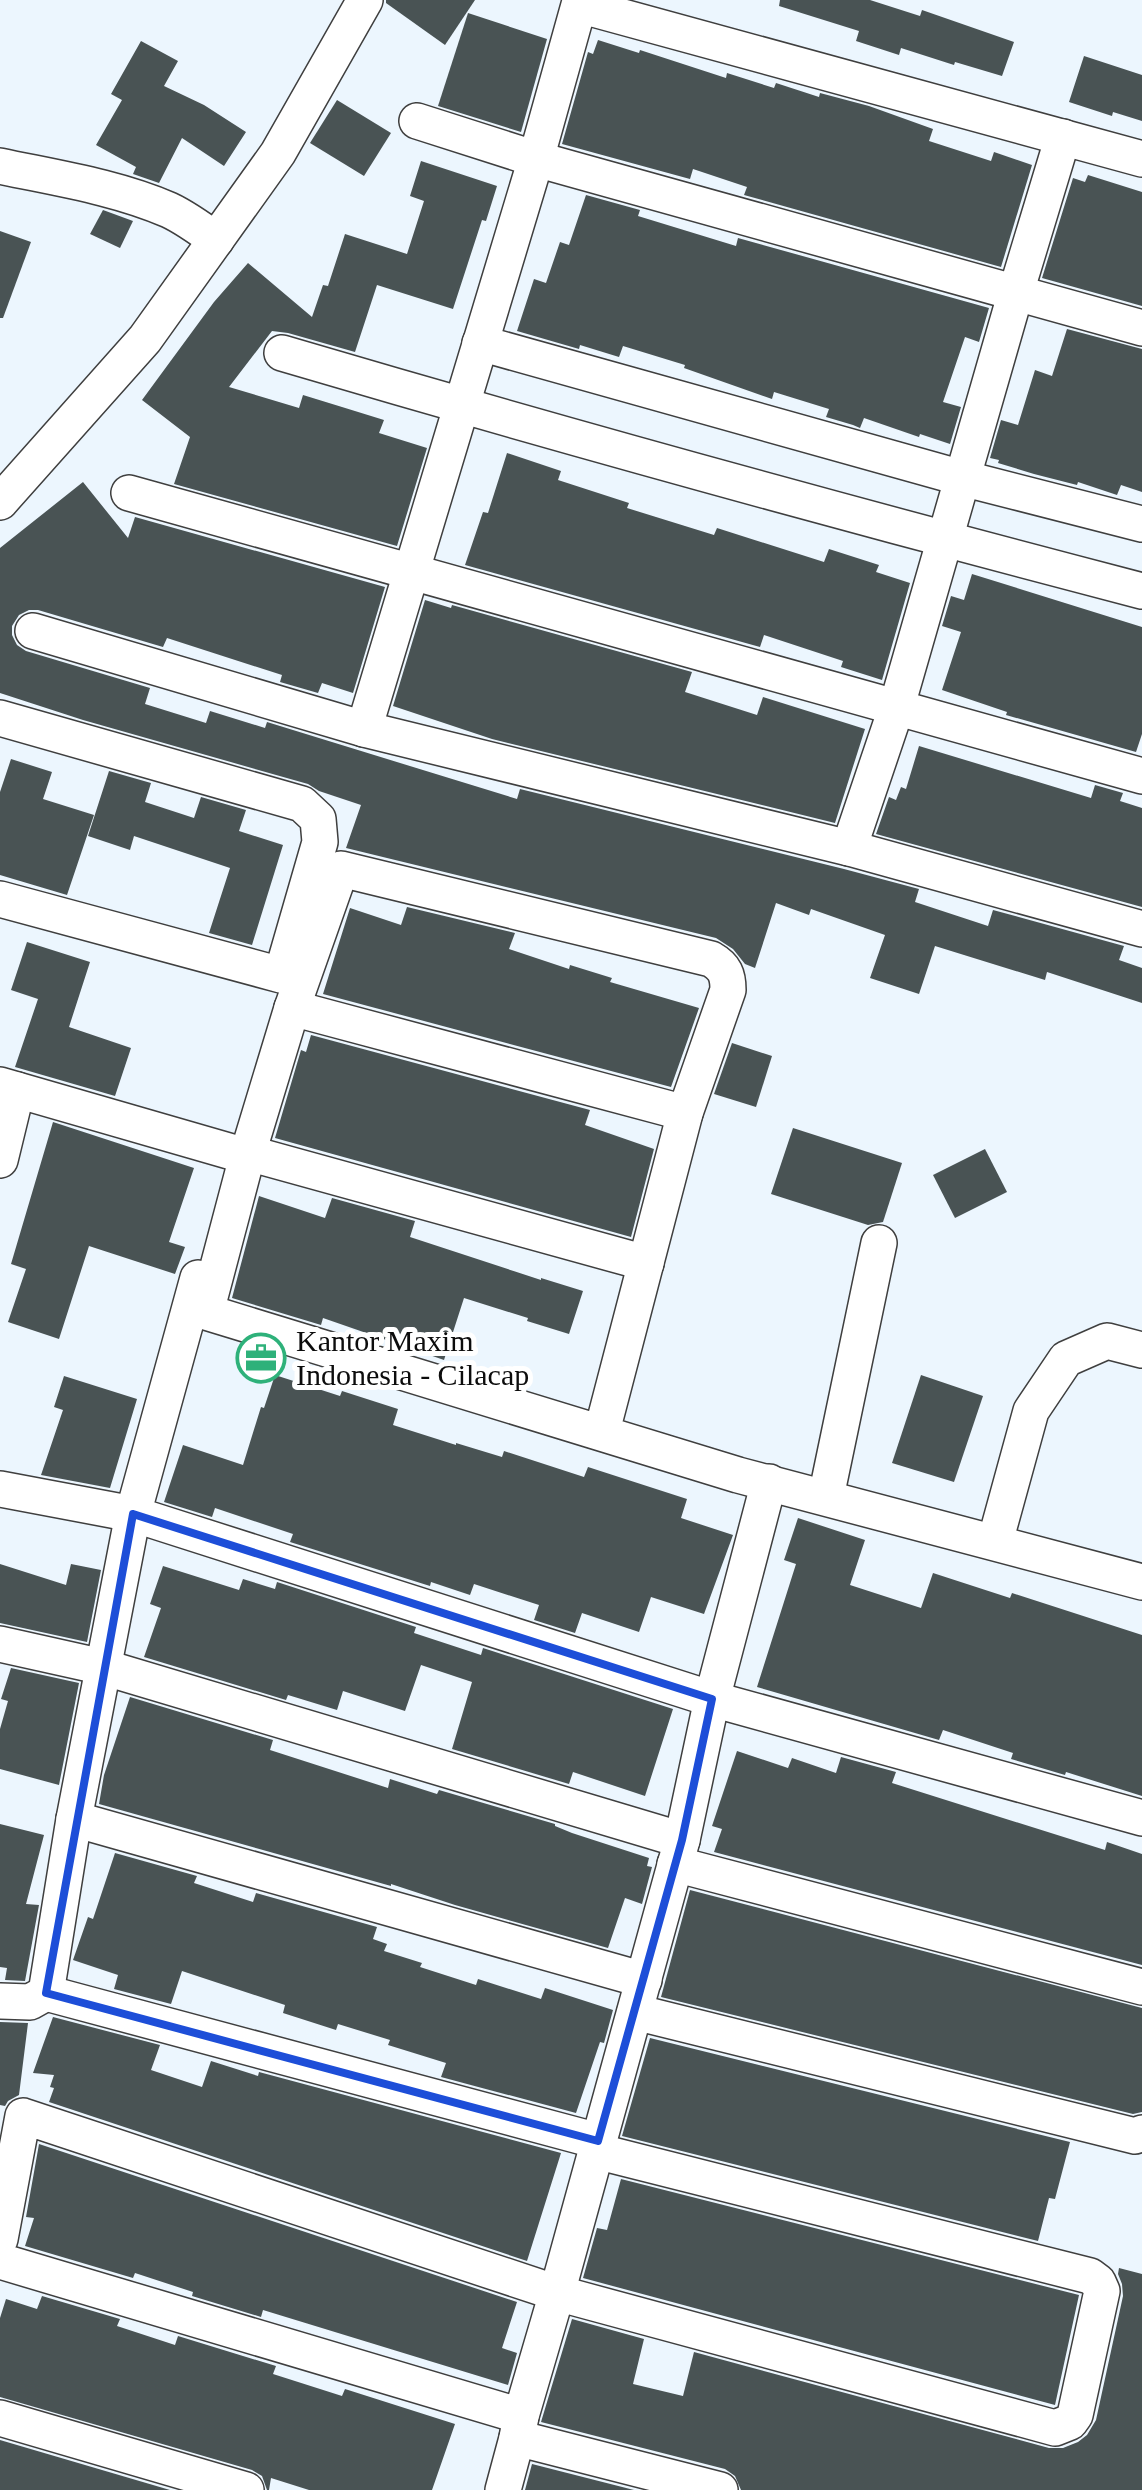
<svg xmlns="http://www.w3.org/2000/svg" width="1142" height="2490" font-family="Georgia,serif">
<style>
.building{fill:#495354}
.lines{fill:none;stroke-linecap:round;stroke-linejoin:round}
.minor-casing{stroke:#3f3f3f;stroke-width:38}
.minor{stroke:#fff;stroke-width:35}
.marked{fill:none;stroke:#1d4ed8;stroke-width:8;stroke-linejoin:round}
.labels{text-anchor:middle;stroke-width:10;stroke-linejoin:round;paint-order:stroke}
.poi-label{font-size:30px;fill:#0c0c0c;stroke:#fff;text-anchor:start}
</style>
<rect width="100%" height="100%" fill="#ecf6fe"/>
<g class="building">
<polygon points="386,0 475,0 445,45 386,3"/>
<polygon points="780,0 870,0 920,16 922,10 1014,42 1002,76 955,62 954,65 901,48 899,55 856,41 859,31 779,6"/>
<polygon points="468,13 547,39 521,132 438,106"/>
<polygon points="598,40 639,53 640,50 726,78 727,73 774,88 776,83 819,97 820,93 869,106 933,129 929,141 991,161 994,152 1032,165 1001,267 744,195 747,187 693,169 690,179 562,144 588,52 593,54"/>
<polygon points="141,41 178,61 164,86 204,105 246,132 224,166 182,138 159,183 133,174 136,167 96,145 122,100 111,94"/>
<polygon points="1084,56 1142,75 1142,121 1113,112 1112,116 1069,102"/>
<polygon points="337,100 391,133 364,176 310,143"/>
<polygon points="421,161 497,186 486,221 482,220 453,309 377,285 355,352 288,333 272,331 229,387 299,408 303,395 342,407 384,420 379,433 427,448 397,546 174,484 190,437 142,400 214,302 248,263 312,317 323,285 328,286 345,234 407,254 424,201 410,196"/>
<polygon points="1088,175 1142,192 1142,306 1042,278 1073,178 1085,182"/>
<polygon points="586,195 640,210 638,216 736,246 738,238 989,308 979,342 965,337 943,402 961,407 950,444 920,434 919,437 864,418 860,428 853,425 826,417 829,409 774,392 772,399 684,368 685,365 623,346 619,357 580,345 579,349 517,331 534,279 546,283 560,242 569,245"/>
<polygon points="103,210 133,221 120,248 90,234"/>
<polygon points="0,231 31,242 3,318 0,318"/>
<polygon points="1067,329 1142,349 1142,492 1121,485 1117,495 1078,482 1077,485 1034,474 998,463 999,460 990,458 1001,420 1018,425 1035,370 1052,376"/>
<polygon points="507,453 561,471 558,480 629,503 627,508 714,535 717,528 824,562 829,549 879,565 876,572 910,583 882,680 841,667 843,661 764,635 760,647 465,565 483,512 488,513"/>
<polygon points="83,482 128,538 135,517 385,587 353,693 322,683 318,693 280,682 282,675 167,638 163,647 38,610 29,610 19,615 12,626 12,635 17,645 26,651 150,688 145,704 206,723 210,711 265,728 267,722 517,799 520,789 844,869 919,889 915,902 988,926 993,910 1124,946 1119,960 1142,968 1142,1003 1047,972 1045,980 935,946 919,994 870,978 885,935 811,909 809,915 776,903 755,968 745,964 733,949 716,938 346,848 361,805 319,791 308,784 83,720 0,693 0,548"/>
<polygon points="972,574 1142,627 1142,734 1136,752 1006,715 1007,712 942,690 961,632 942,626 951,596 964,600"/>
<polygon points="425,600 451,608 452,605 692,672 685,692 757,715 763,697 865,729 835,823 492,739 393,706"/>
<polygon points="919,746 1091,798 1095,785 1123,793 1120,801 1142,808 1142,907 876,834 889,797 896,800 901,787 906,789"/>
<polygon points="11,759 52,772 43,799 94,815 67,895 0,875 0,792"/>
<polygon points="109,771 151,783 145,802 194,818 201,797 246,810 239,831 283,845 252,945 209,933 230,868 134,836 130,850 88,836"/>
<polygon points="407,907 515,933 509,949 569,969 570,965 612,978 610,982 699,1008 671,1087 323,994 350,908 401,925"/>
<polygon points="27,942 90,962 69,1027 131,1048 115,1096 15,1067 38,999 11,990"/>
<polygon points="311,1035 590,1110 585,1125 654,1149 631,1237 275,1138 301,1050 306,1052"/>
<polygon points="732,1043 772,1056 756,1107 714,1094"/>
<polygon points="53,1122 194,1168 169,1242 185,1247 175,1274 89,1246 59,1339 8,1322 26,1269 11,1264"/>
<polygon points="793,1128 902,1163 883,1222 868,1225 771,1194"/>
<polygon points="985,1149 1007,1192 955,1218 933,1175"/>
<polygon points="259,1196 325,1218 332,1198 415,1221 410,1237 541,1280 541,1278 583,1291 569,1334 527,1321 528,1318 464,1298 444,1360 323,1318 321,1325 232,1298"/>
<polygon points="275,1375 340,1396 342,1391 398,1409 393,1425 456,1445 456,1443 502,1457 504,1451 584,1477 588,1467 687,1499 681,1518 733,1535 704,1614 651,1597 639,1632 582,1613 575,1633 534,1620 539,1605 474,1584 470,1595 431,1582 430,1586 290,1542 293,1534 215,1508 212,1517 164,1502 183,1445 243,1465 261,1407 264,1408"/>
<polygon points="921,1375 983,1396 954,1482 892,1463"/>
<polygon points="64,1376 137,1399 110,1488 41,1475 63,1410 54,1407"/>
<polygon points="798,1518 865,1540 850,1585 921,1608 933,1573 1010,1598 1012,1593 1142,1635 1142,1796 1066,1772 1065,1775 1011,1759 1013,1753 943,1730 939,1740 757,1687 796,1564 784,1560"/>
<polygon points="0,1564 66,1585 71,1564 101,1570 87,1642 0,1623"/>
<polygon points="163,1566 239,1590 243,1579 275,1589 277,1582 416,1627 414,1633 481,1655 483,1648 673,1709 645,1796 573,1772 569,1784 452,1749 472,1682 421,1665 405,1711 343,1691 337,1710 288,1695 286,1700 144,1657 161,1608 150,1604"/>
<polygon points="11,1668 79,1683 59,1785 0,1769 0,1729 8,1701 1,1699"/>
<polygon points="130,1697 273,1740 270,1750 388,1788 390,1779 437,1794 439,1790 555,1824 555,1826 572,1833 649,1858 647,1866 652,1867 642,1904 625,1898 608,1948 455,1905 391,1884 391,1886 99,1804 104,1775"/>
<polygon points="737,1751 788,1768 792,1758 836,1773 841,1757 896,1772 892,1783 1105,1850 1107,1842 1142,1854 1142,1965 714,1852 722,1829 712,1826"/>
<polygon points="0,1824 44,1835 26,1904 39,1905 25,1981 5,1980 7,1968 0,1967"/>
<polygon points="115,1853 197,1876 194,1883 253,1902 256,1893 377,1927 373,1939 387,1944 384,1951 422,1963 420,1967 476,1985 478,1979 541,1999 545,1988 613,2010 604,2043 600,2042 576,2113 441,2077 446,2063 388,2045 390,2040 338,2024 336,2030 283,2013 285,2005 182,1971 171,2004 114,1989 118,1975 73,1960 88,1917 93,1919"/>
<polygon points="690,1890 1142,2008 1142,2112 1133,2114 661,1997"/>
<polygon points="53,2017 160,2045 151,2070 202,2087 211,2061 258,2076 259,2072 561,2153 527,2261 49,2102 54,2088 50,2087 54,2075 33,2073"/>
<polygon points="0,2022 28,2023 19,2095 8,2101 5,2106 0,2105"/>
<polygon points="650,2038 1070,2142 1055,2199 1049,2198 1038,2241 622,2136"/>
<polygon points="39,2144 517,2302 502,2348 517,2353 508,2385 263,2310 261,2317 192,2296 193,2292 135,2273 133,2278 25,2246 34,2218 26,2217"/>
<polygon points="621,2179 1079,2295 1055,2405 583,2278 597,2228 607,2230"/>
<polygon points="1119,2268 1142,2274 1142,2490 741,2490 735,2476 725,2469 541,2422 572,2319 644,2339 633,2384 683,2396 694,2352 1049,2448 1063,2448 1078,2442 1087,2435 1096,2420 1123,2296 1122,2284 1118,2274"/>
<polygon points="42,2296 120,2319 117,2326 175,2345 178,2336 276,2366 273,2374 342,2396 345,2389 455,2424 432,2490 309,2490 271,2478 269,2490 267,2490 262,2476 252,2470 0,2397 0,2318 6,2299 37,2309"/>
<polygon points="0,2440 170,2490 0,2490"/>
<polygon points="532,2464 634,2490 525,2490"/>
</g>
<g class="lines">
<g class="minor-casing">
<g id="minor">
<polyline points="417,121 536,159 1142,328"/>
<path d="M0,166c56,12 116,21 169,44 17,8 32,19 47,30"/>
<polyline points="480,343 962,478 1142,524"/>
<path d="M282,353c285,84 572,163 860,238"/>
<polyline points="129,493 1142,776"/>
<polyline points="0,502 145,339 278,153 365,0"/>
<polyline points="33,631 364,729 849,848 1142,929"/>
<polyline points="0,718 302,804 318,819 320,842 285,963"/>
<polyline points="364,729 536,159 579,5 1142,159"/>
<polyline points="849,848 896,709 1016,292 1063,137"/>
<polyline points="0,899 281,975"/>
<polyline points="292,1008 685,1113"/>
<polyline points="0,1085 232,1152"/>
<polyline points="248,1153 646,1263"/>
<polyline points="0,1160 17,1090"/>
<polyline points="198,1278 133,1514 712,1699 1142,1818"/>
<path d="M602,1431l83,-318 43,-123c0,-15 -3,-23 -17,-31l-370,-90 -49,139 -44,145 -42,159 532,163 404,107"/>
<polyline points="0,1489 133,1514 74,1819 46,1993 30,2002 0,2001"/>
<polyline points="826,1497 879,1243"/>
<polyline points="995,1542 1031,1411 1066,1359 1107,1341 1142,1350"/>
<polyline points="0,1644 103,1667 682,1840"/>
<polyline points="74,1819 644,1980"/>
<polyline points="675,1864 1142,1987"/>
<polyline points="46,1993 598,2141"/>
<polyline points="635,2012 1135,2136 1142,2133"/>
<polyline points="0,2239 23,2116 557,2293 1055,2428 1070,2422 1075,2415 1102,2291 1098,2282 1090,2276 596,2151"/>
<polyline points="0,2261 521,2416"/>
<polyline points="0,2418 246,2490"/>
<polyline points="517,2438 720,2490"/>
<polyline points="503,2490 517,2438 521,2416 557,2293 682,1840 712,1699 769,1482"/>
</g>
</g>
<use href="#minor" class="minor"/>
</g>
<path class="marked" d="M133,1514l579,185 -30,141 -84,301 -552,-148z"/>
<defs>
<g id="office-ring" transform="scale(2.5)"><circle r="9.5" fill="#fff" stroke="#2eb17a" stroke-width="1.5"/><path d="M-6-3h4V-5.5h4V-3h4V5H-6ZM-1-4.5V-3h2v-1.5ZM-6 0V1H6V0Z" fill="#2eb17a"/></g>
</defs>
<g fill-rule="evenodd">
<use href="#office-ring" x="261" y="1358"/>
</g>
<g class="labels">
<g class="poi-label">
<text x="296" y="1351">Kantor Maxim<tspan x="296" dy="34">Indonesia - Cilacap</tspan></text>
</g>
</g>
</svg>
